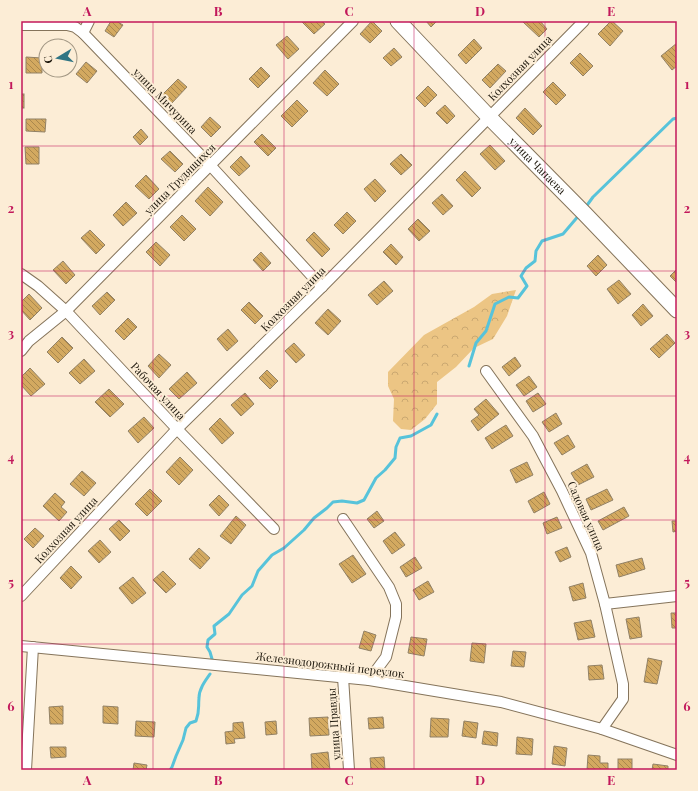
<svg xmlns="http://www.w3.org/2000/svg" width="698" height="791" font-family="'Playfair Display',serif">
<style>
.forest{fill:url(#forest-crowns)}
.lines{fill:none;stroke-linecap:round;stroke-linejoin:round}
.stream{stroke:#57c3da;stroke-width:3}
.building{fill:url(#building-back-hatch);stroke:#918166}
.street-casing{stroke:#85745b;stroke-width:12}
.secondary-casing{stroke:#85745b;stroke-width:17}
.street{stroke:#fff;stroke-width:10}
.secondary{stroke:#fff;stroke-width:15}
.grid{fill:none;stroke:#c2185b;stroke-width:1;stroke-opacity:0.55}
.labels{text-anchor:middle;stroke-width:4;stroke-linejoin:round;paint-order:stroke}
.street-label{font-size:11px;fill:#1b150a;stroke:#fcedd6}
.neatline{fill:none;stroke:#c2185b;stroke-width:1.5}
.grid-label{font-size:13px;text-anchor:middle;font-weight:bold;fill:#c2185b}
</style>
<defs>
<pattern id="forest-crowns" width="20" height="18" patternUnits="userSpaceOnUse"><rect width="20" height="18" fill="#ecc584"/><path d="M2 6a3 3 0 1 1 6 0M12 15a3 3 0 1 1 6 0" fill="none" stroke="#caa871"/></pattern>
<pattern id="building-back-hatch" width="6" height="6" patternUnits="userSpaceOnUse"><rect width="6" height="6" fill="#d3a960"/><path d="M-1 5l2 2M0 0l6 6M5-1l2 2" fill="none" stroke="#aa884d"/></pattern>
</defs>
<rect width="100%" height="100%" fill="#fcedd6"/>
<polygon class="forest" points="516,290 507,316 493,339 474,348 456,367 437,382 437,404 425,419 411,430 401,429 393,421 394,399 388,386 388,372 424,335 474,307 492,294"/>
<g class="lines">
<g class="stream">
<polyline points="585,208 593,197 673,119 677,118"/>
<polyline points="469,366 476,343 486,331 495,304 509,297 518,298 527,286 521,276 526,268 535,261 536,251 542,241 563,234 580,214"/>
<polyline points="212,659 210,652 207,647 208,640 215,634 214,626 229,614 242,595 252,586 258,571 272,555 284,548 304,530 314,518 327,508 333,502 342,501 357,503 364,500 376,478 385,470 395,458 396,447 400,438 411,436 431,425 437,414"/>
<path d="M170,770l2,-3 4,-11 7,-16 3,-12 4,-5 6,-2c4,-11 2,-13 3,-23 0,-9 6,-17 11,-24"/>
</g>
</g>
<g class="building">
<polygon points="111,21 116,21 123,25 114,37 105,31"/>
<polygon points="304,21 322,21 325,24 314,34 302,22"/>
<polygon points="372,21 382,31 370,43 360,34"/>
<polygon points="426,21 437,21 431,27"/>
<polygon points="524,21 540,21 547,29 539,37 523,22"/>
<polygon points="611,21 612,21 623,31 610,46 598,34"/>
<polygon points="287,36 299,49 288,59 276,45"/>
<polygon points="474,39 482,48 466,64 458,55"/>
<polygon points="677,43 677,66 672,70 661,56"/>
<polygon points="394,48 402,57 391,66 383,58"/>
<polygon points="580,53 593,66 583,76 570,63"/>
<polygon points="26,57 42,58 42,73 26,73"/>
<polygon points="86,62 97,71 87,83 76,74"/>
<polygon points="498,64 506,71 490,88 482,80"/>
<polygon points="261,67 270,76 258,88 249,79"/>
<polygon points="325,70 339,84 327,96 313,83"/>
<polygon points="178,79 187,87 171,104 162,95"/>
<polygon points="553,82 566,95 556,105 543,92"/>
<polygon points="428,86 437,95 425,107 416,98"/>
<rect x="21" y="94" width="3" height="14"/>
<polygon points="297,100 308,111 292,127 281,116"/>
<polygon points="445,105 455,116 447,124 436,113"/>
<polygon points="525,108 542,126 533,135 516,118"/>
<polygon points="210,117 221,127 211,137 201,127"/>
<polygon points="26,119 46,119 45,132 26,131"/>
<polygon points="141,129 148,137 140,145 133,137"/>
<polygon points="262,134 276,148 268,156 254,142"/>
<polygon points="490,145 505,161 495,170 480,154"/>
<polygon points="25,147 39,147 39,164 26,164"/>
<polygon points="170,151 183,164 175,172 161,159"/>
<polygon points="401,154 412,165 401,175 390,164"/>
<polygon points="241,156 250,166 239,176 230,167"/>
<polygon points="465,171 481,188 472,197 456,180"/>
<polygon points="146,175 159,189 149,199 135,186"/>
<polygon points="375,179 386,191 375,202 364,189"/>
<polygon points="208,187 223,202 210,216 195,201"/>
<polygon points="442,194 453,206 443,215 432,203"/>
<polygon points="126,202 137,213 123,226 113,215"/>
<polygon points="347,212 356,221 343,234 334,225"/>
<polygon points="182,215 196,229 184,241 170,227"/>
<polygon points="418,219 430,231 419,241 408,229"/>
<polygon points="90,230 105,245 96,254 81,238"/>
<polygon points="314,232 330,249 322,257 306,240"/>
<polygon points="156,242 170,255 160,266 146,252"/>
<polygon points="391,244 403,257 396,265 383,252"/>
<polygon points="261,252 271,263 263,271 253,260"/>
<polygon points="598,255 607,265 596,276 587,266"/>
<polygon points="63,261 75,275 66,284 53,270"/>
<polygon points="677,269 677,283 670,276"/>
<polygon points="619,280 631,294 618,304 607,289"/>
<polygon points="384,281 393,291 377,305 368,295"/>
<polygon points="107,292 115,300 100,315 92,306"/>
<polygon points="29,294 42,308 30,320 21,310 21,302"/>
<polygon points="249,302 263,316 255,324 241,310"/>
<polygon points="643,304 653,316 641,326 632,315"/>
<polygon points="328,309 341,321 328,335 315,323"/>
<polygon points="128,318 137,327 124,340 115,331"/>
<polygon points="228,329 238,341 227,351 217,339"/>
<polygon points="667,334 675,343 659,358 650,349"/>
<polygon points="62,337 73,348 58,363 47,352"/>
<polygon points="294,343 305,355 296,363 285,351"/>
<polygon points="159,354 171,365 159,378 148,366"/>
<polygon points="515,357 521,366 509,376 502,367"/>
<polygon points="84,359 95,371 80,384 69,373"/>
<polygon points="30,368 45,384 31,396 21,385 21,377"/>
<polygon points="267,370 278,381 270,389 259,378"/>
<polygon points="187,372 197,383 179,399 169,389"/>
<polygon points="529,376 537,387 524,396 516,385"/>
<polygon points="109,389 124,404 110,417 95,402"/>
<polygon points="245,393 254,404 241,416 231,405"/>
<polygon points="538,393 546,404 533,412 526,401"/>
<polygon points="486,399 499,414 478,431 471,421 479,415 474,409"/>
<polygon points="556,413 562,424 549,432 542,422"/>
<polygon points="144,417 154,428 138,443 128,431"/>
<polygon points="220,418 234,433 222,444 209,429"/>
<polygon points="506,425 513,436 492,449 485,438"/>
<polygon points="568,435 575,447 562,455 554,443"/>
<polygon points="180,457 193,470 179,485 166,472"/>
<polygon points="527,462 533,475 516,483 510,470"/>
<polygon points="587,464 594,477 578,485 571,473"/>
<polygon points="82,471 96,483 84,496 70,484"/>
<polygon points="150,489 162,501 147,516 135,504"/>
<polygon points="607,489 613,500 591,510 586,499"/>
<polygon points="544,492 550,504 534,513 528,501"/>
<polygon points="55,493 65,502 61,507 67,512 59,521 43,506"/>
<polygon points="219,495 229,505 219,516 209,505"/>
<polygon points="624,507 629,516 603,530 598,521"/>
<polygon points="377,511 384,521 374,528 367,519"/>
<polygon points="236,516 246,525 231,544 220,536"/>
<polygon points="557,517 562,528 547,534 543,523"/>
<polygon points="119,520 130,531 120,541 109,529"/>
<polygon points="672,521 677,521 677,531 673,532"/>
<polygon points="35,528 44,536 33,548 24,539"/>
<polygon points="395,532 405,545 392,554 383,541"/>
<polygon points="100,540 111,552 99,563 88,551"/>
<polygon points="567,547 571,557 560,562 555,552"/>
<polygon points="199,548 210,558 200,569 189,559"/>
<polygon points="353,555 366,574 352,583 339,564"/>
<polygon points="415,557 422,568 406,577 400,567"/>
<polygon points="642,558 645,569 619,577 616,565"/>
<polygon points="71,566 82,577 71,589 60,578"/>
<polygon points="163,571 176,584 166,593 153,580"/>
<polygon points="133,577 146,593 132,604 119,588"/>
<polygon points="428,581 434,592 419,600 413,590"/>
<polygon points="583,583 586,598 573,601 569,587"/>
<polygon points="671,613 677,613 677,628 672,628"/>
<polygon points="639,617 642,637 630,639 626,619"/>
<polygon points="591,620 595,637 578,640 574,623"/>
<polygon points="364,631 376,635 371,651 359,648"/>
<polygon points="411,637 427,639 424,656 408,653"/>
<polygon points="472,643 486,644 484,663 470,661"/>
<polygon points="513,651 526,652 524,667 511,666"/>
<polygon points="648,658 662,661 657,684 644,682"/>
<polygon points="602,665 604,679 589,680 588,666"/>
<polygon points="63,706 63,724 50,724 49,707"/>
<polygon points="103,706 118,707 118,724 103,723"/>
<polygon points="328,717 329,735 310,736 309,718"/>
<polygon points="383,717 384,728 369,729 368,718"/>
<polygon points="431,718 449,719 448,737 430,737"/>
<polygon points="136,721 155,722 154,737 135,736"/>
<polygon points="276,721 277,734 266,735 265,722"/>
<polygon points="464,721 478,723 476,738 462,736"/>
<polygon points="243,722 245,738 234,739 235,743 226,744 225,732 233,731 233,723"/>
<polygon points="484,731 498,733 497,746 482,744"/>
<polygon points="517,737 533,739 532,755 516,754"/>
<polygon points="554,746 567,748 565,766 552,764"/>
<polygon points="50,747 66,747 66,757 51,758"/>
<polygon points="328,752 330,770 312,770 311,754"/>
<polygon points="588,755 600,756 600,763 608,763 608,770 587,770"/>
<polygon points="384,757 385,770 371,770 370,758"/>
<rect x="618" y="759" width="14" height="11"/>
<polygon points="134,763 147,765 146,770 133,770"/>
<polygon points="653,764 668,766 668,770 652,770"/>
</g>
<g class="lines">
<g class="street-casing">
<g id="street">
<polyline points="21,25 67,25 75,27 83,33 210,165 322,287"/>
<polyline points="83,33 89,21"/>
<polyline points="21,274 38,286 66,311 177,429 274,529"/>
<polyline points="21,351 29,341 66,311 353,21"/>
<polyline points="486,371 533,436 562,491 591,553 605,604 623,684 623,699 602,729"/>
<polyline points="343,519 389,587 396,604 396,617 386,657 369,680"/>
<polyline points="21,596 177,429 322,287 584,21"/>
<polyline points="605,604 677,596"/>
<polyline points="21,646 369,680 501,702 602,729 677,755"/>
<polyline points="343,677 349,770"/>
<polyline points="26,770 33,647"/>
</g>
</g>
<g class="secondary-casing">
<g id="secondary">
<path id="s1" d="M398,21l91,96 96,97 92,96"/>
</g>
</g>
<use href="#street" class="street"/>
<use href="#secondary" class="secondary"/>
</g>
<path class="grid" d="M153,21v749M284,21v749M414,21v749M545,21v749M21,146h656M21,271h656M21,396h656M21,520h656M21,644h656"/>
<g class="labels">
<g class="street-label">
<text transform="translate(520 68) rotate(-46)" y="4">Колхозная улица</text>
<text transform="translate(165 101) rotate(46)" y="4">улица Мичурина</text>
<text dy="4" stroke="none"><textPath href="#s1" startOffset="201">улица Чапаева</textPath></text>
<text transform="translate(180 179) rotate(-45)" y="4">улица Трудящихся</text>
<text transform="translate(293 299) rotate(-45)" y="4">Колхозная улица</text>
<text transform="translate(158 391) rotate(47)" y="4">Рабочая улица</text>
<text transform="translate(586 516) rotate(66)" y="4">Садовая улица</text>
<text transform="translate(66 530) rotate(-47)" y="4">Колхозная улица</text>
<text transform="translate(330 665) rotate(7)" y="4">Железнодорожный переулок</text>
<text transform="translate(334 724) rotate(-94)" y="4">улица Правды</text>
</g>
</g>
<rect width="698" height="791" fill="none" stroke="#fcedd6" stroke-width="44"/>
<g transform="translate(58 58) rotate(260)"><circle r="19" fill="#fcedd6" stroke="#a29784"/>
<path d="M0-3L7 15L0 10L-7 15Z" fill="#307584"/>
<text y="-6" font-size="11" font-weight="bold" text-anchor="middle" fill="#1b150a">С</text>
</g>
<rect x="22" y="22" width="654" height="747" class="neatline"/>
<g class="grid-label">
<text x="87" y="16">A</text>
<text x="218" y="16">B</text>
<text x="349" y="16">C</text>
<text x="480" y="16">D</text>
<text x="611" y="16">E</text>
<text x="11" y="89">1</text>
<text x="687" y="89">1</text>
<text x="11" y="213">2</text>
<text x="687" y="213">2</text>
<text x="11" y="338">3</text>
<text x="687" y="338">3</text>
<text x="11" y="462">4</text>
<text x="687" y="462">4</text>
<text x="11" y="587">5</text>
<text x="687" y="587">5</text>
<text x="11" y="711">6</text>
<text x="687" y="711">6</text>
<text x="87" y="785">A</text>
<text x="218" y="785">B</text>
<text x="349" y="785">C</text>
<text x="480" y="785">D</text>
<text x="611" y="785">E</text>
</g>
</svg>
